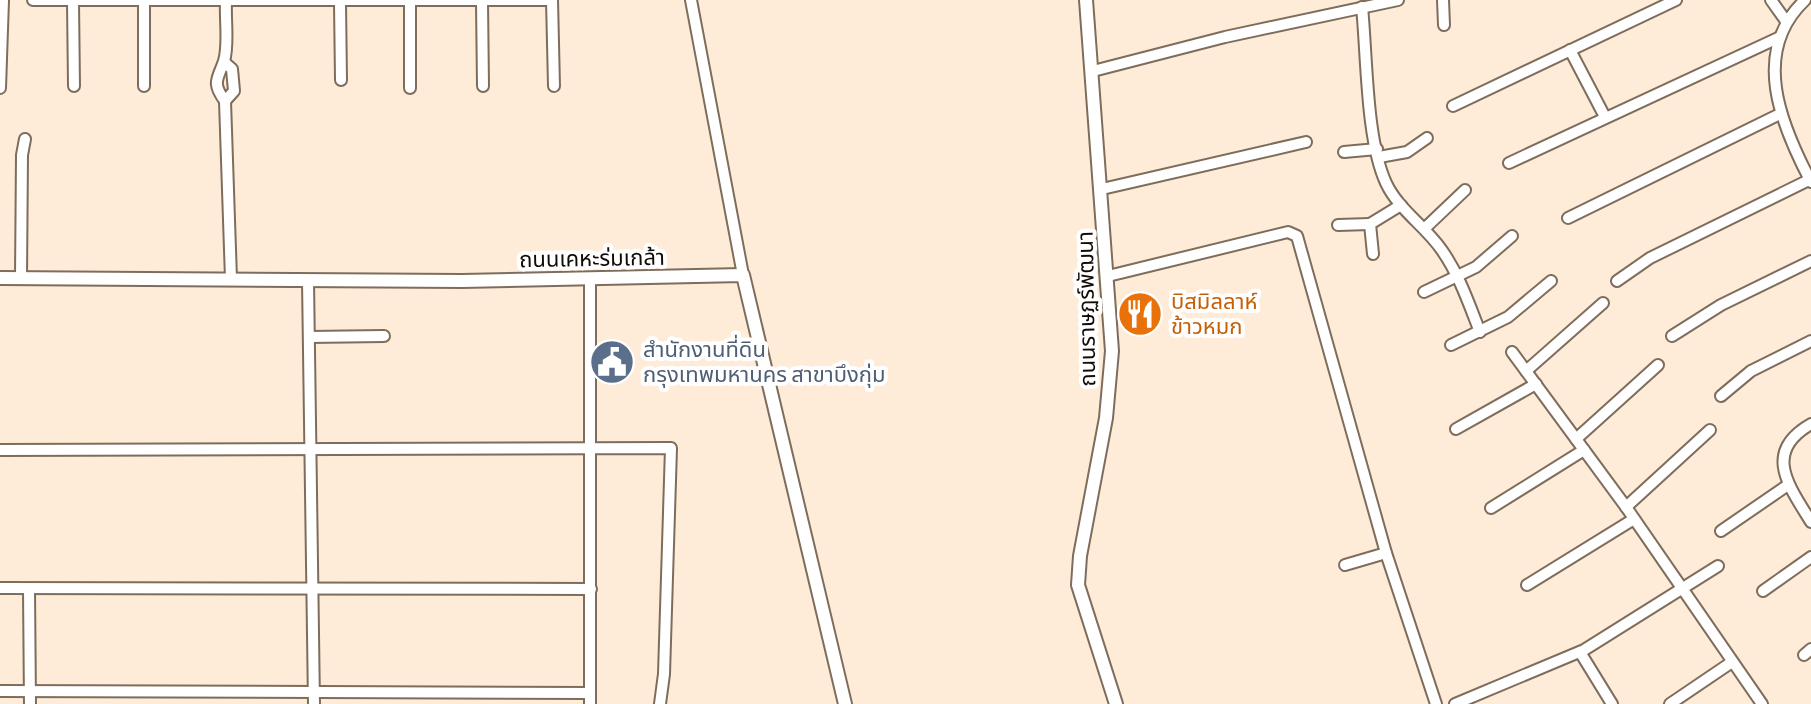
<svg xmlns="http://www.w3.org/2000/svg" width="1811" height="704" font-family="Commissioner,'Noto Sans Thai',sans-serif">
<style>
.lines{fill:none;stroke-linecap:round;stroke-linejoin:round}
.minor-casing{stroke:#7e6d5c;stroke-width:14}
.tertiary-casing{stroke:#7e6d5c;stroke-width:16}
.minor{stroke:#fff;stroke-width:10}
.tertiary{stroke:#fff;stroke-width:12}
.labels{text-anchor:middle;stroke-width:8;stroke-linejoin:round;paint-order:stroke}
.street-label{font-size:22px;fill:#120c06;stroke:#fff}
.food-label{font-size:22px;fill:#c56008;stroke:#fff;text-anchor:start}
.service-label{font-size:22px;fill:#4e5e75;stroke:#fff;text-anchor:start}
</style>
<rect width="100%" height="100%" fill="#feecd8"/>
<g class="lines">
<g class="minor-casing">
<g id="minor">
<polyline points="33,0 548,0"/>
<polyline points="552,0 554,86"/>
<polyline points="691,0 743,275"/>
<polyline points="1443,0 1444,25"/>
<polyline points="1771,0 1786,21"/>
<path d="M1805,0c-55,52 -24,125 6,182"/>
<polyline points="73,2 74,86"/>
<polyline points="482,2 483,86"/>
<path d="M226,3c-1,17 3,42 -2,58 -6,18 -13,21 1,40l6,178"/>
<polyline points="340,3 341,80"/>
<path d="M1362,7c5,49 4,133 24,176 12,26 39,43 55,66 18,25 28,55 39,83"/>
<polyline points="1570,50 1605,117"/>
<polyline points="224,62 232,69 234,91 225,101"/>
<polyline points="1093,71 1225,37 1398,0"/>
<polyline points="144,86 144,2"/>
<polyline points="0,88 3,0"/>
<polyline points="410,88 410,2"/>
<polyline points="1453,106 1676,0"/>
<polyline points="1344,152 1377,149"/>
<polyline points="1379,157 1407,152 1427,138"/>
<polyline points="1509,163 1778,38"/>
<polyline points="1102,189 1306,142"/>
<polyline points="1568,218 1780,114"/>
<polyline points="1338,225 1370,224"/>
<polyline points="1425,228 1465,190"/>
<polyline points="1373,254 1370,224 1401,205"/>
<polyline points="1108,276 1288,232 1297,236 1386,553 1436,704"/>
<polyline points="21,278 22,155 25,139"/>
<polyline points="308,280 314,704"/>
<polyline points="1617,281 1650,258 1811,179"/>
<polyline points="1424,292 1476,267 1512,236"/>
<polyline points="1672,336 1721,305 1811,261"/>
<polyline points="309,337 384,336"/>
<polyline points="1451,345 1508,317 1551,281"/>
<polyline points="1512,352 1626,507 1762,704"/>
<polyline points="1526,371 1603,303"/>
<polyline points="1721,396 1751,371 1811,341"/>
<path d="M1811,424c-49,28 -22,62 0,98"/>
<polyline points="1456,429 1536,384"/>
<polyline points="1576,439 1658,365"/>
<polyline points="0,450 671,448 664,674 660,704"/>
<polyline points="1626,507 1710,430"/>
<polyline points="1491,508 1584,450"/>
<polyline points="1721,531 1788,485"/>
<polyline points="1345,565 1386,553"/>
<polyline points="1527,585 1634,519"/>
<polyline points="0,588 591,589"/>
<polyline points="29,589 30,704"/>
<polyline points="1763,591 1811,557"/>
<polyline points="1580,652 1612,704"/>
<polyline points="1804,655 1811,649"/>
<polyline points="0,691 590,693"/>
<polyline points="590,704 590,279"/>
<polyline points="1455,704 1584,650 1718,566"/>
<polyline points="1670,704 1732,662"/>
</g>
</g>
<g class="tertiary-casing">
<g id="tertiary">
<polyline points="1086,0 1112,351 1106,418 1080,556 1078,585 1116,704"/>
<polyline points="0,278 462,281 743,275 845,704"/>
</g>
</g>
<use href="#minor" class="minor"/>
<use href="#tertiary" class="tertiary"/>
</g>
<defs>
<g id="restaurant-disc" transform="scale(2.3)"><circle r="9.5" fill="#e8710a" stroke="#fff"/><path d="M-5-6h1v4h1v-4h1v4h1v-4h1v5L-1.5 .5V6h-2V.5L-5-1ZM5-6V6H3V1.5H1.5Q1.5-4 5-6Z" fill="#fff"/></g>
<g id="civic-disc" transform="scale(2.3)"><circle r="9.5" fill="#5c6f8a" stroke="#fff"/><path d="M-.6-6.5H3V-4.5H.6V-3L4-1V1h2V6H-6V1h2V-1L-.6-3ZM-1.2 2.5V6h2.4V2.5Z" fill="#fff"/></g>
</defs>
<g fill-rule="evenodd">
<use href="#restaurant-disc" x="1140" y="314"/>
<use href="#civic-disc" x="612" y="362"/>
</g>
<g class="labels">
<g class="street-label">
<text transform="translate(592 258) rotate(-1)" y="8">ถนนเคหะร่มเกล้า</text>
<text transform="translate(1086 309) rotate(-91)" y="8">ถนนราษฏร์พัฒนา</text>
</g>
<g class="food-label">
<text x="1171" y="309">บิสมิลลาห์<tspan x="1171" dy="25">ข้าวหมก</tspan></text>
</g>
<g class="service-label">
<text x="643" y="357">สำนักงานที่ดิน<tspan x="643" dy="25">กรุงเทพมหานคร สาขาบึงกุ่ม</tspan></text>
</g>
</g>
</svg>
